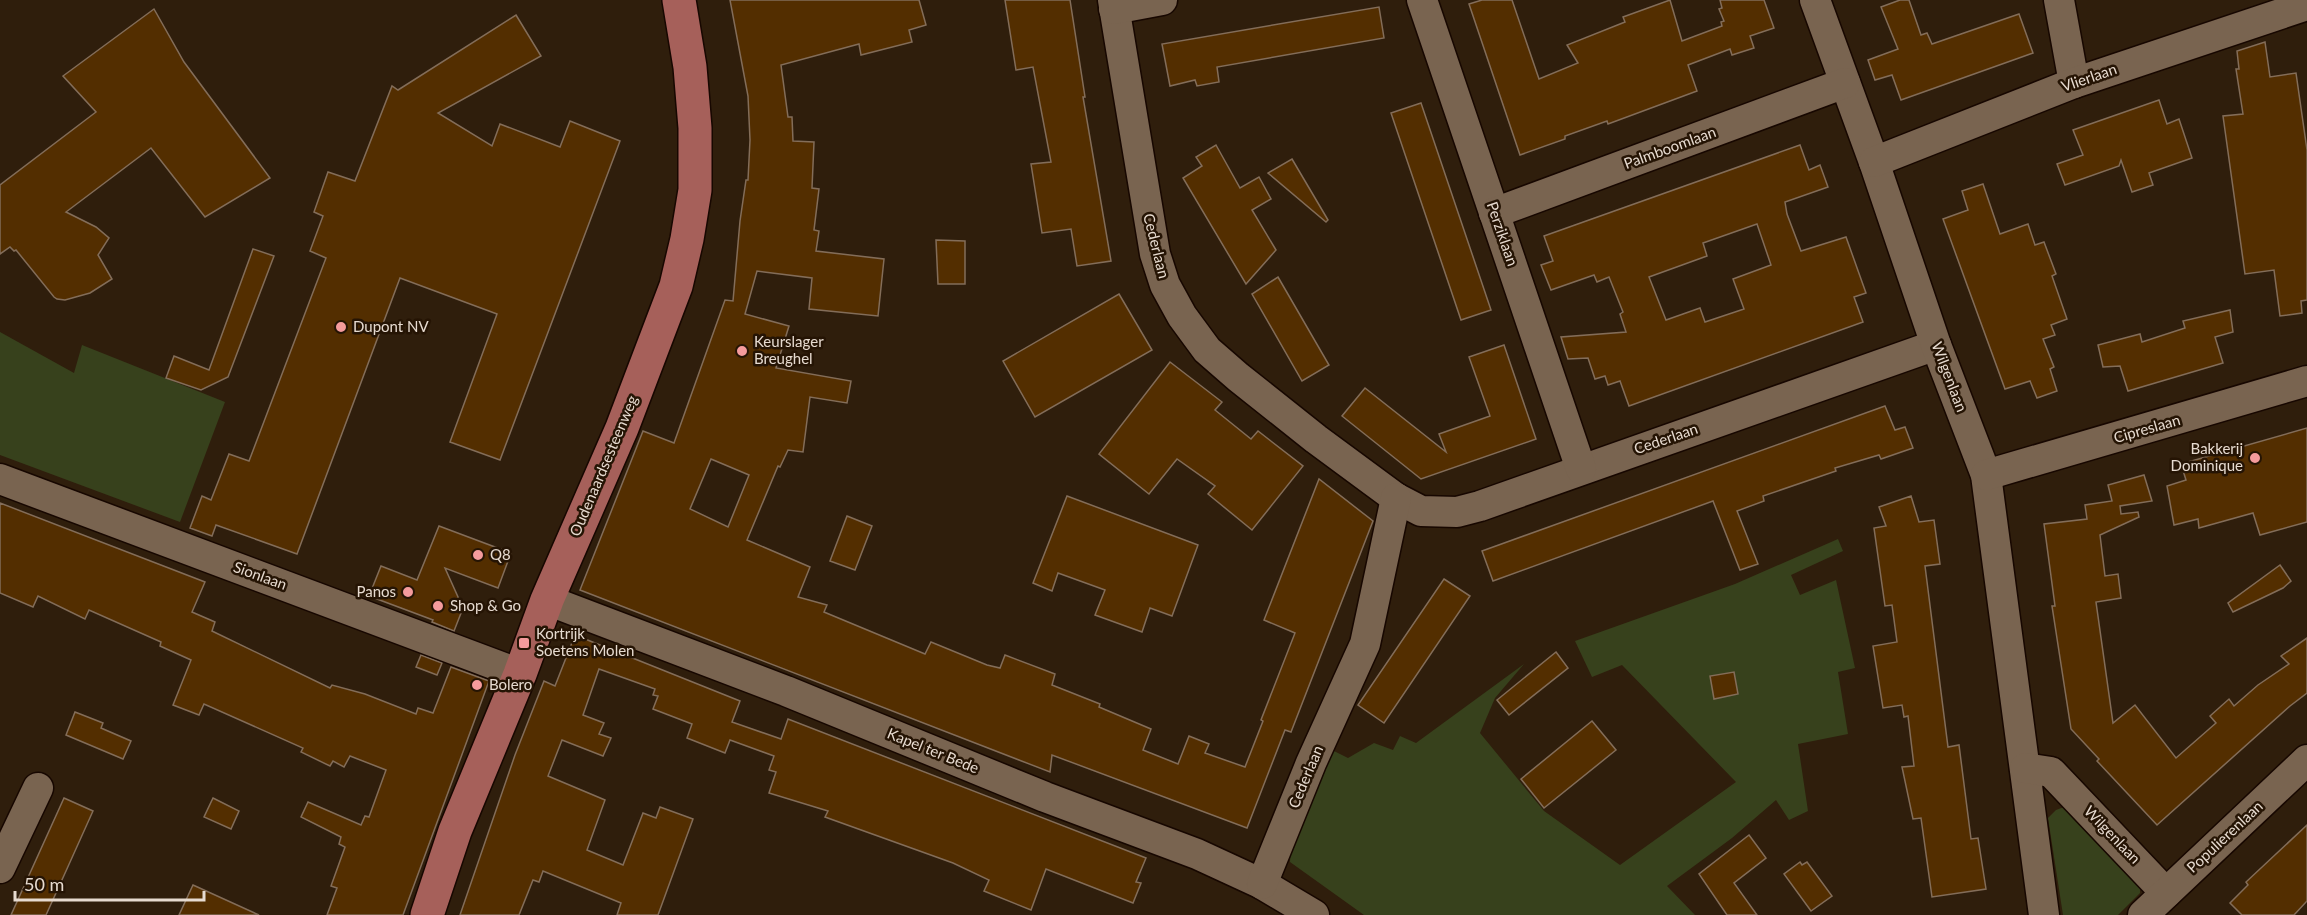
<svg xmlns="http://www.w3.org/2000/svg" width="2307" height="915" font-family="Lato,sans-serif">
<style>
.green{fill:#37411c}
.building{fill:#532e00;stroke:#836d59;stroke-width:1.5;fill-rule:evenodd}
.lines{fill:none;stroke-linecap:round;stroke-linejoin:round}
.minor-casing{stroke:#170700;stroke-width:33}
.primary-casing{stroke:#170700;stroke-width:36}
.minor{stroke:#796450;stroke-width:30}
.primary{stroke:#a6605a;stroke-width:33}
.poi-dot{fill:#f59b9c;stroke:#251404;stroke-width:2}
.labels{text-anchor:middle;stroke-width:5;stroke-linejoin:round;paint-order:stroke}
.street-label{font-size:15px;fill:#e7dbd0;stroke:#251404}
.poi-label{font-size:15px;fill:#e7dbd0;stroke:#251404;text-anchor:start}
</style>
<rect width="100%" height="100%" fill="#2f1e0c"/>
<g class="green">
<polygon points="0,332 74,373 82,345 225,402 180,522 0,455"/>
<polygon points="1838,539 1843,551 1791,575 1800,595 1836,580 1855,668 1838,672 1848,734 1798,744 1808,811 1789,820 1776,800 1732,838 1667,886 1695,915 1364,915 1290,862 1291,840 1330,749 1348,758 1374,743 1393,750 1400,736 1416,743 1524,664 1495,698 1480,733 1544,811 1620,865 1736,782 1622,665 1592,677 1575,641 1735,584"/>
<polygon points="2064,807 2140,881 2140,893 2118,915 2063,915 2048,818 2056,810"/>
</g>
<g class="building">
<path d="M730,0h189l7,25 -17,5 3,12 -51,13 -2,-11 -78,21 7,52h4l1,24 21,1 -2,46 7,1 -5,41 5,1 -3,20 68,8 -6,57 -69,-7 3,-31 -55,-7 -12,43 44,12 -13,42 75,13 -4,22 -37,-6 -7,55 -15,-2 -8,17 -2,-1 -31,74 63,27 -12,30 29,8 -3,7 101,42 6,-12 56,23 13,3 5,-13 50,19 -3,11 48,19 -1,3 52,22 -8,21 35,14 11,-28 20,8 -4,9 40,14 18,-46 -2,-1 34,-87 -31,-13 55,-141 54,42 -82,211 -6,-2 -38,98 -195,-73 -2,17 -470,-182 63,-159 31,12 51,-143 8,1 7,-80 6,-41h2l2,-40 -2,-44zM711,459l38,16 -21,52 -38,-18z"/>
<polygon points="1005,0 1070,0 1085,97 1083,97 1111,261 1077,266 1071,229 1042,233 1031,164 1051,162 1033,67 1016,70"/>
<polygon points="1482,0 1512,0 1539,79 1578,63 1567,45 1625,22 1623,17 1670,0 1682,41 1722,26 1721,22 1724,21 1719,9 1722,8 1720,0 1764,0 1774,28 1750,36 1754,48 1732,55 1730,49 1688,65 1697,91 1608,124 1607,121 1565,136 1565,139 1520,155 1469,4"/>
<polygon points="1900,0 1909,0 1921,35 1927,33 1932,44 2019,14 2033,53 1901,100 1892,75 1875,80 1868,60 1898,49 1881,7"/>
<polygon points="1379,7 1384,38 1217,67 1219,82 1197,86 1195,80 1170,86 1162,44"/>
<polygon points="154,9 184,62 270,178 205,217 151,148 66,212 96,227 109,238 98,255 112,279 90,293 65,300 57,299 54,297 16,250 14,251 10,247 0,254 0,185 96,112 63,76"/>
<polygon points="516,15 541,56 438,113 492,146 500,124 560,147 570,121 620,141 500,460 450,442 497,314 400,278 297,554 216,525 212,536 190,528 202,496 211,500 229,454 249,461 326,258 310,251 323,216 314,212 328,172 355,181 392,86 398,90"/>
<polygon points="2265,42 2270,77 2296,73 2307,150 2307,300 2301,301 2302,313 2280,316 2274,270 2245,274 2223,116 2243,114 2236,69 2239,69 2237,51"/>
<polygon points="2159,100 2167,124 2179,119 2192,158 2149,173 2153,185 2132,192 2121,160 2119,166 2065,185 2057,164 2083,155 2073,130"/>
<polygon points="1421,103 1491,310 1461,320 1391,113"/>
<polygon points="1216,145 1240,188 1259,177 1271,199 1252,210 1276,250 1246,284 1183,178 1202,166 1196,157"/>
<path d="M1800,145l9,25 11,-5 8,22 -43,15 2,12 14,37 45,-14 20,56 -12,4 9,25 -234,84 -9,-25 -12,4 -3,-9 -10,3 -7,-21 -20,1 -7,-22 65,-5 -6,-18 3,-2 -14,-35 -12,5 -3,-7 -43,15 -10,-25 12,-4 -9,-25zM1757,224l14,41 -38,14 11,30 -39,13 -5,-14 -34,12 -17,-43 58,-21 -4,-13z"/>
<polygon points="1292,159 1328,220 1326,222 1268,173"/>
<polygon points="1983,184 2000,234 2028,224 2035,245 2044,242 2056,274 2052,276 2067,319 2051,325 2055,335 2043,339 2054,367 2050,369 2057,391 2037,398 2030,381 2005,389 1943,219 1968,210 1962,191"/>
<polygon points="936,240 965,241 965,284 938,284"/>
<polygon points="253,249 274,256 228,377 201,390 166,378 174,356 209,370"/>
<polygon points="1278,277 1329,365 1302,381 1252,294"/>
<polygon points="1119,294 1152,350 1035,417 1003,361"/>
<polygon points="2230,310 2233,332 2215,337 2223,363 2128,391 2120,366 2103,367 2098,345 2140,334 2142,342 2185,328 2183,321"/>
<polygon points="1504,345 1536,439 1421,479 1342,416 1365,388 1446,452 1439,434 1490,416 1469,357"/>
<polygon points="1170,362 1222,402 1215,410 1251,439 1258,431 1303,466 1252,530 1208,494 1215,486 1177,459 1149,494 1099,454"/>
<polygon points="1885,406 1895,430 1905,427 1913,448 1881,459 1879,455 1835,468 1836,471 1763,496 1764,501 1737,511 1758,564 1740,570 1713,501 1493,581 1482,551"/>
<polygon points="2307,428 2307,522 2260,535 2253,513 2199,528 2198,519 2174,525 2167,486 2186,480 2181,464"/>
<polygon points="2144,475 2152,501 2120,506 2121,514 2138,512 2139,517 2100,535 2105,576 2118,574 2121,598 2096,602 2113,723 2135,705 2176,758 2216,723 2210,716 2229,699 2234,706 2258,685 2289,664 2281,656 2307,638 2307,693 2290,706 2157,825 2097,761 2099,759 2071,729 2052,606 2055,606 2044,524 2087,519 2085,505 2112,501 2108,485"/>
<polygon points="1067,496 1198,545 1172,616 1150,608 1142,632 1095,615 1105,590 1058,573 1052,591 1033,583"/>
<polygon points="1911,496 1919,522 1934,520 1940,564 1925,566 1948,747 1959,745 1971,839 1978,838 1986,889 1932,897 1921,818 1913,819 1902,767 1914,766 1908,716 1904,717 1902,705 1883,708 1873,646 1897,642 1892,605 1885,606 1874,528 1886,526 1879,507"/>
<polygon points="0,503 205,582 192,612 215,622 212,631 330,688 332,685 365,694 416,714 418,708 433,713 451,667 489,681 403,915 327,915 337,888 331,886 345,847 339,844 341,837 301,817 308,802 361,825 365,816 369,817 386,770 350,756 344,767 333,761 330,766 301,752 303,748 204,704 199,715 173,705 191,660 160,646 161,642 89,610 85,619 38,596 33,607 0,593"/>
<polygon points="847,516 872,526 855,570 830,561"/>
<polygon points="439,526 511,553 498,588 445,568 463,608 454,631 432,622 433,620 369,596 381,566 417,580"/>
<polygon points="2280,565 2291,581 2283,588 2233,612 2228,603"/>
<polygon points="1444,579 1470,596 1384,723 1358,705"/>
<polygon points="575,635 740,701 732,722 781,739 788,719 1146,858 1136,882 1141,883 1133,903 1046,869 1031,910 984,891 989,880 953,863 825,817 828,811 769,793 776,772 769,770 774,756 730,740 725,753 687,738 692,724 653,709 658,696 653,695 655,689 599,669 583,715 604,723 599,734 611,738 603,756 562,740 548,776 605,800 587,850 623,865 643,813 656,818 660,807 693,819 658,915 617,915 621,903 543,871 539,882 533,880 519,915 460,915 515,755 544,681 555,686"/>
<polygon points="1556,652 1568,668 1509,715 1497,700"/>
<polygon points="421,655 442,663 437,675 416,667"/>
<polygon points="1734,672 1738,694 1714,699 1710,676"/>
<polygon points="75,712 103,723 101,728 131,741 123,759 66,735"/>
<polygon points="1592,721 1616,750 1544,808 1521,779"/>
<polygon points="64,798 93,811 66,871 46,915 11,915"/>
<polygon points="213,798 239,811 231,829 204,817"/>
<polygon points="2307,825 2307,901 2294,915 2242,915 2230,903 2248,885 2246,882"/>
<polygon points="1749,835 1766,858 1734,883 1757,915 1727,915 1699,874"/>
<polygon points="1800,862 1802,865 1807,862 1832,896 1811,911 1784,874"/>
<polygon points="193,885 259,915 179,915"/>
</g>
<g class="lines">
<g class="minor-casing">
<g id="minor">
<polyline points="1113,0 1155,254 1165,285 1182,316 1207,350 1238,377 1316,439 1396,498 1421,511 1457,512 1480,506 1936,345"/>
<polyline points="1422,0 1581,469"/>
<polyline points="1815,0 1874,162 1936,345 1986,475 2044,915"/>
<polyline points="2059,0 2074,83"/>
<polyline points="1114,9 1162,0"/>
<polyline points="1874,162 2074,83 2307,5"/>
<polyline points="1494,213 1845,83"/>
<polyline points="1986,475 2307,381"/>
<polyline points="0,479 520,674"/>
<polyline points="547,600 786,691 1045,797 1197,854 1262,884 1314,915"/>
<polyline points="2025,768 2051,772 2166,893"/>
<polyline points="0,868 38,788"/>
<polyline points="1262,884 1311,763 1365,644 1396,498"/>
<polyline points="2143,915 2307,760"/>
</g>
</g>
<g class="primary-casing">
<polyline id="primary" points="427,915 455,831 520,674 547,600 622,428 676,286 687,239 695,190 695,128 690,67 679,0"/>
</g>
<use href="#minor" class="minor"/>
<use href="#primary" class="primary"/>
</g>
<g class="poi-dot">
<circle cx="341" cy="327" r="6"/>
<circle cx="742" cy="351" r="6"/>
<circle cx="2255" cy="458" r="6"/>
<circle cx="478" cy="555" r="6"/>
<circle cx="408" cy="592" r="6"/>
<circle cx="438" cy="606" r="6"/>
<rect x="518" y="637" width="12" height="12" rx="3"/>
<circle cx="477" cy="685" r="6"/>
</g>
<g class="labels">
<g class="street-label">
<text transform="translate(2089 78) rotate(-19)" y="5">Vlierlaan</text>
<text transform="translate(1670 148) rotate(-20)" y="5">Palmboomlaan</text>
<text transform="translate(1502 234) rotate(71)" y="5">Perziklaan</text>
<text transform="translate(1156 246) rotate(76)" y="5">Cederlaan</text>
<text transform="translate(1949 377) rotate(69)" y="5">Wilgenlaan</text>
<text transform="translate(2147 429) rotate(-16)" y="5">Cipreslaan</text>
<text transform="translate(1666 439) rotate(-19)" y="5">Cederlaan</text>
<text transform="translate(604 466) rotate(-67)" y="5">Oudenaardsesteenweg</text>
<text transform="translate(260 576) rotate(20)" y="5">Sionlaan</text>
<text transform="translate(933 751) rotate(22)" y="5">Kapel ter Bede</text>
<text transform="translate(1306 777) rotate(-67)" y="5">Cederlaan</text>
<text transform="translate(2112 835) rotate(46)" y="5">Wilgenlaan</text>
<text transform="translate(2225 837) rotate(-43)" y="5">Populierenlaan</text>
</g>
<g class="poi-label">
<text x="353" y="332">Dupont NV</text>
<text x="754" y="347">Keurslager<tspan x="754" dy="17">Breughel</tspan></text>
<text x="2243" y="454" text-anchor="end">Bakkerij<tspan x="2243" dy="17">Dominique</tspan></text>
<text x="490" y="560">Q8</text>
<text x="396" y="597" text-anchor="end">Panos</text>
<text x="450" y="611">Shop &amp; Go</text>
<text x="536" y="639">Kortrijk<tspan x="536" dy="17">Soetens Molen</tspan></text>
<text x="489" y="690">Bolero</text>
</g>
</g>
<path d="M15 891v9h189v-9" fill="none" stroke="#e7dbd0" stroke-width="3"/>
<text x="24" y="891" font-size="18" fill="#e7dbd0" stroke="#251404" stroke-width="4.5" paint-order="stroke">50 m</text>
</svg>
